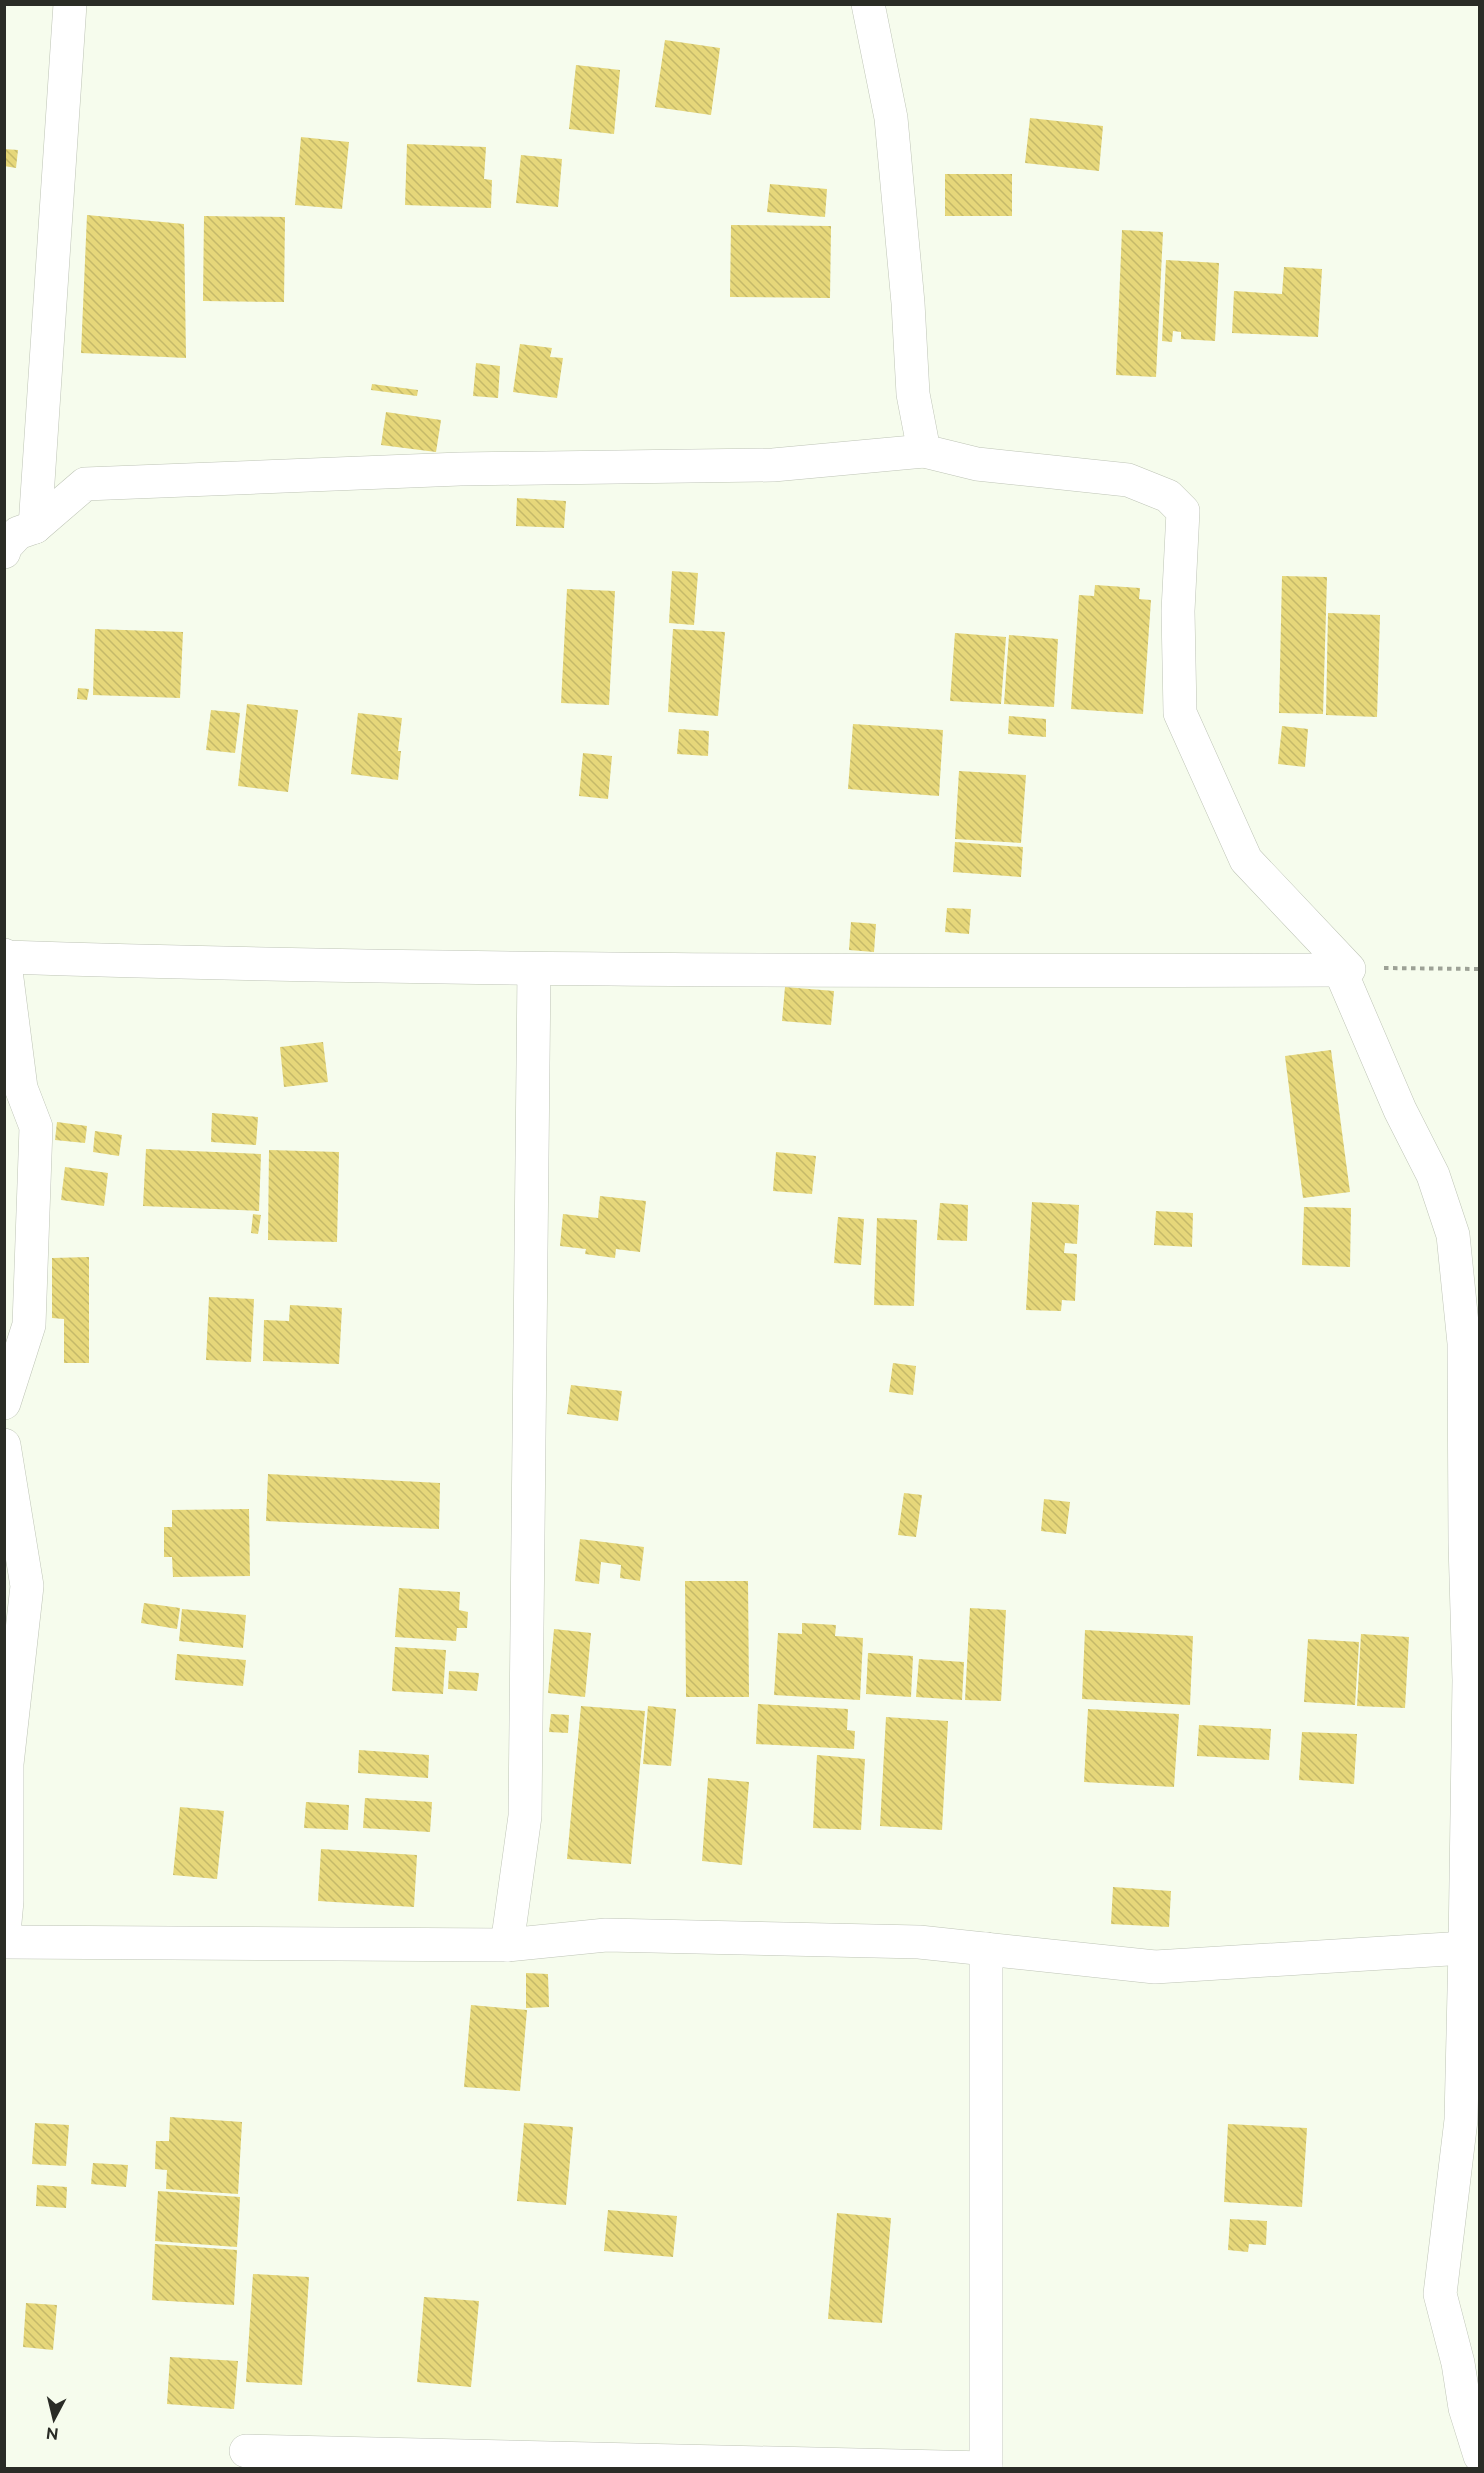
<svg xmlns="http://www.w3.org/2000/svg" width="1484" height="2473" font-family="Raleway,sans-serif">
<style>
.building{fill:url(#building-back-hatch)}
.lines{fill:none;stroke-linecap:round;stroke-linejoin:round}
.street-casing{stroke:#bec4b6;stroke-width:34}
.path{stroke:#9da196;stroke-width:4;stroke-dasharray:4.5 4.5;stroke-linecap:butt}
.street{stroke:#fff;stroke-width:33}
</style>
<defs>
<pattern id="building-back-hatch" width="6" height="6" patternUnits="userSpaceOnUse" patternTransform="scale(1.5)"><rect width="6" height="6" fill="#e6d77a"/><path d="M-1 5l2 2M0 0l6 6M5-1l2 2" fill="none" stroke="#c5b969"/></pattern>
</defs>
<rect width="100%" height="100%" fill="#f6fced"/>
<g class="building">
<polygon points="665,40 720,48 711,115 655,107"/>
<polygon points="576,65 620,70 614,134 569,129"/>
<polygon points="1030,118 1103,126 1099,171 1025,163"/>
<polygon points="301,137 349,142 342,209 295,205"/>
<polygon points="407,144 486,147 484,179 492,180 491,208 405,205"/>
<polygon points="4,149 18,150 16,168 4,166"/>
<polygon points="521,155 562,159 558,207 516,203"/>
<rect x="945" y="174" width="67" height="42"/>
<polygon points="770,184 827,189 825,217 767,212"/>
<polygon points="87,215 184,224 186,358 81,353"/>
<polygon points="204,216 285,217 284,302 203,301"/>
<polygon points="731,225 831,226 830,298 730,297"/>
<polygon points="1122,230 1163,232 1156,377 1116,375"/>
<polygon points="1166,260 1219,263 1215,341 1181,339 1181,332 1173,331 1172,342 1162,341"/>
<polygon points="1284,267 1322,269 1318,337 1232,333 1234,291 1282,294"/>
<polygon points="520,344 552,348 550,357 563,358 557,398 513,392"/>
<polygon points="476,363 500,366 498,398 473,396"/>
<polygon points="372,384 418,390 417,396 371,390"/>
<polygon points="386,412 441,420 436,452 381,445"/>
<polygon points="517,498 566,501 564,528 516,526"/>
<polygon points="672,571 698,573 694,625 669,623"/>
<polygon points="1282,576 1327,577 1323,714 1279,713"/>
<polygon points="1095,585 1140,588 1139,599 1151,600 1143,714 1071,709 1079,595 1094,596"/>
<polygon points="567,589 615,591 609,705 561,703"/>
<polygon points="1328,613 1380,615 1377,717 1326,715"/>
<polygon points="95,629 183,632 180,698 93,695"/>
<polygon points="673,629 725,632 718,716 668,712"/>
<polygon points="955,633 1006,637 1001,704 950,701"/>
<polygon points="1009,635 1058,639 1054,707 1004,704"/>
<polygon points="78,688 89,689 87,700 77,699"/>
<polygon points="247,704 298,710 288,792 238,786"/>
<polygon points="211,710 240,713 235,753 206,750"/>
<polygon points="358,713 402,718 398,751 401,751 398,780 351,774"/>
<polygon points="1009,716 1046,719 1046,737 1008,734"/>
<polygon points="853,724 943,730 939,796 848,789"/>
<polygon points="1282,726 1308,729 1305,767 1278,764"/>
<polygon points="679,729 709,731 708,756 677,754"/>
<polygon points="583,753 612,756 608,799 579,796"/>
<polygon points="959,771 1026,775 1021,843 955,839"/>
<polygon points="955,842 1023,847 1021,877 953,872"/>
<polygon points="947,908 971,909 969,934 945,932"/>
<polygon points="851,922 876,924 874,952 849,950"/>
<polygon points="785,987 834,991 831,1025 782,1021"/>
<polygon points="323,1042 328,1082 284,1087 280,1047"/>
<polygon points="1331,1050 1350,1192 1303,1198 1285,1056"/>
<polygon points="212,1113 258,1117 256,1145 211,1142"/>
<polygon points="57,1122 87,1126 85,1143 55,1140"/>
<polygon points="95,1131 122,1135 119,1156 93,1152"/>
<polygon points="146,1149 261,1154 259,1211 143,1206"/>
<polygon points="269,1150 339,1152 337,1242 268,1240"/>
<polygon points="776,1152 816,1156 812,1194 773,1191"/>
<polygon points="65,1167 108,1173 104,1206 61,1200"/>
<polygon points="600,1196 646,1201 640,1252 616,1249 615,1258 585,1254 586,1249 560,1246 563,1214 598,1218"/>
<polygon points="1032,1202 1079,1205 1077,1244 1065,1243 1064,1253 1077,1254 1075,1301 1062,1300 1061,1311 1026,1310"/>
<polygon points="940,1203 968,1205 967,1241 937,1240"/>
<polygon points="1304,1207 1351,1208 1350,1267 1302,1265"/>
<polygon points="1156,1211 1193,1213 1192,1247 1154,1245"/>
<polygon points="253,1214 261,1215 258,1234 251,1233"/>
<polygon points="838,1217 864,1219 861,1265 834,1263"/>
<polygon points="877,1218 917,1220 914,1306 874,1305"/>
<polygon points="89,1257 89,1363 64,1363 64,1319 52,1318 52,1258"/>
<polygon points="209,1297 254,1299 251,1362 206,1360"/>
<polygon points="290,1305 342,1308 339,1364 263,1361 264,1320 289,1321"/>
<polygon points="893,1363 916,1366 913,1395 889,1392"/>
<polygon points="571,1385 622,1391 618,1421 567,1414"/>
<polygon points="268,1474 440,1483 439,1529 266,1521"/>
<polygon points="904,1493 922,1495 916,1537 898,1535"/>
<polygon points="1044,1499 1070,1502 1066,1534 1041,1531"/>
<polygon points="249,1509 250,1576 173,1577 172,1557 164,1557 164,1527 172,1527 172,1510"/>
<polygon points="580,1539 644,1547 640,1581 620,1578 621,1565 601,1562 599,1584 575,1581"/>
<polygon points="685,1581 748,1581 749,1697 686,1697"/>
<polygon points="399,1588 460,1592 459,1610 468,1612 467,1628 457,1628 456,1641 395,1637"/>
<polygon points="144,1603 180,1608 177,1629 141,1623"/>
<polygon points="970,1608 1006,1610 1001,1701 965,1700"/>
<polygon points="182,1609 246,1615 243,1648 179,1641"/>
<polygon points="802,1623 836,1625 835,1636 863,1638 860,1700 774,1695 778,1633 802,1634"/>
<polygon points="554,1629 591,1633 585,1697 548,1693"/>
<polygon points="1085,1630 1193,1636 1190,1705 1082,1699"/>
<polygon points="1361,1634 1409,1637 1405,1708 1357,1706"/>
<polygon points="1308,1639 1359,1642 1355,1705 1304,1702"/>
<polygon points="395,1647 446,1650 443,1694 392,1691"/>
<polygon points="868,1653 913,1656 911,1697 866,1694"/>
<polygon points="177,1654 246,1660 243,1686 175,1680"/>
<polygon points="919,1659 964,1662 962,1700 916,1697"/>
<polygon points="449,1671 479,1673 477,1691 448,1689"/>
<polygon points="758,1704 848,1709 847,1730 855,1731 854,1749 756,1744"/>
<polygon points="581,1706 645,1711 631,1864 567,1859"/>
<polygon points="648,1706 676,1709 671,1766 643,1764"/>
<polygon points="1088,1709 1179,1714 1174,1787 1084,1782"/>
<polygon points="551,1714 569,1715 568,1733 549,1732"/>
<polygon points="886,1717 948,1721 942,1830 880,1826"/>
<polygon points="1199,1725 1271,1729 1269,1760 1197,1756"/>
<polygon points="1302,1732 1357,1734 1354,1784 1299,1780"/>
<polygon points="359,1750 429,1755 428,1778 358,1773"/>
<polygon points="817,1755 865,1759 861,1830 813,1828"/>
<polygon points="708,1778 749,1782 742,1865 702,1861"/>
<polygon points="365,1798 432,1802 430,1832 363,1828"/>
<polygon points="306,1802 349,1805 348,1830 304,1828"/>
<polygon points="180,1807 224,1811 217,1879 173,1875"/>
<polygon points="321,1849 417,1855 414,1907 318,1901"/>
<polygon points="1113,1887 1171,1891 1169,1927 1111,1924"/>
<polygon points="526,1973 548,1974 549,2007 526,2008"/>
<polygon points="471,2005 527,2010 520,2091 464,2087"/>
<polygon points="170,2117 242,2122 238,2194 166,2189 167,2170 155,2169 156,2141 169,2141"/>
<polygon points="35,2123 69,2125 66,2166 32,2164"/>
<polygon points="524,2123 573,2127 566,2205 517,2201"/>
<polygon points="1228,2124 1307,2128 1302,2207 1224,2202"/>
<polygon points="93,2163 128,2165 126,2187 91,2184"/>
<polygon points="37,2185 67,2187 66,2208 36,2206"/>
<polygon points="158,2191 240,2197 237,2247 155,2241"/>
<polygon points="608,2210 677,2216 673,2257 604,2251"/>
<polygon points="837,2213 891,2218 882,2323 828,2319"/>
<polygon points="1230,2219 1267,2221 1266,2245 1249,2244 1248,2252 1228,2250"/>
<polygon points="155,2244 237,2250 234,2305 152,2300"/>
<polygon points="253,2274 309,2277 302,2385 246,2382"/>
<polygon points="424,2297 479,2301 471,2387 417,2382"/>
<polygon points="26,2303 57,2305 53,2350 23,2347"/>
<polygon points="170,2357 238,2361 234,2409 167,2404"/>
</g>
<g class="lines">
<g class="street-casing">
<g id="street">
<polyline points="868,4 891,118 908,303 913,394 924,451 977,464 1128,480 1168,496 1183,511 1178,611 1180,713 1246,860 1349,969 1340,970 1400,1110 1433,1175 1453,1235 1464,1343 1465,1543 1469,1680 1465,1948 1461,2120 1440,2294 1458,2363 1465,2408 1480,2456"/>
<polyline points="35,527 70,4"/>
<polyline points="4,552 5,547 18,533 35,527 85,484 460,469 773,465 924,451"/>
<polyline points="4,955 21,1088 36,1127 29,1325 4,1403"/>
<path d="M6,957c445,15 889,14 1334,13"/>
<polyline points="4,1445 27,1586 7,1764 7,1901 4,1933"/>
<polyline points="4,1942 507,1945 606,1935 919,1942 1155,1967 1465,1948 1480,1949"/>
<polyline points="507,1945 525,1816 534,970"/>
<polyline points="246,2451 986,2468"/>
<polyline points="986,2468 986,1949"/>
</g>
</g>
<polyline class="path" points="1384,968 1480,969"/>
<use href="#street" class="street"/>
</g>
<rect width="1484" height="2473" fill="none" stroke="#2a2c26" stroke-width="12"/>
<g transform="translate(54 2419) rotate(187)" stroke="#f6fced" stroke-width="4.5" paint-order="stroke">
<path d="M0-4.5L10 22L0 15L-10 22Z" fill="#2a2c26"/>
<text y="-9" font-size="16" font-weight="bold" text-anchor="middle" fill="#2a2c26">N</text>
</g>
</svg>
